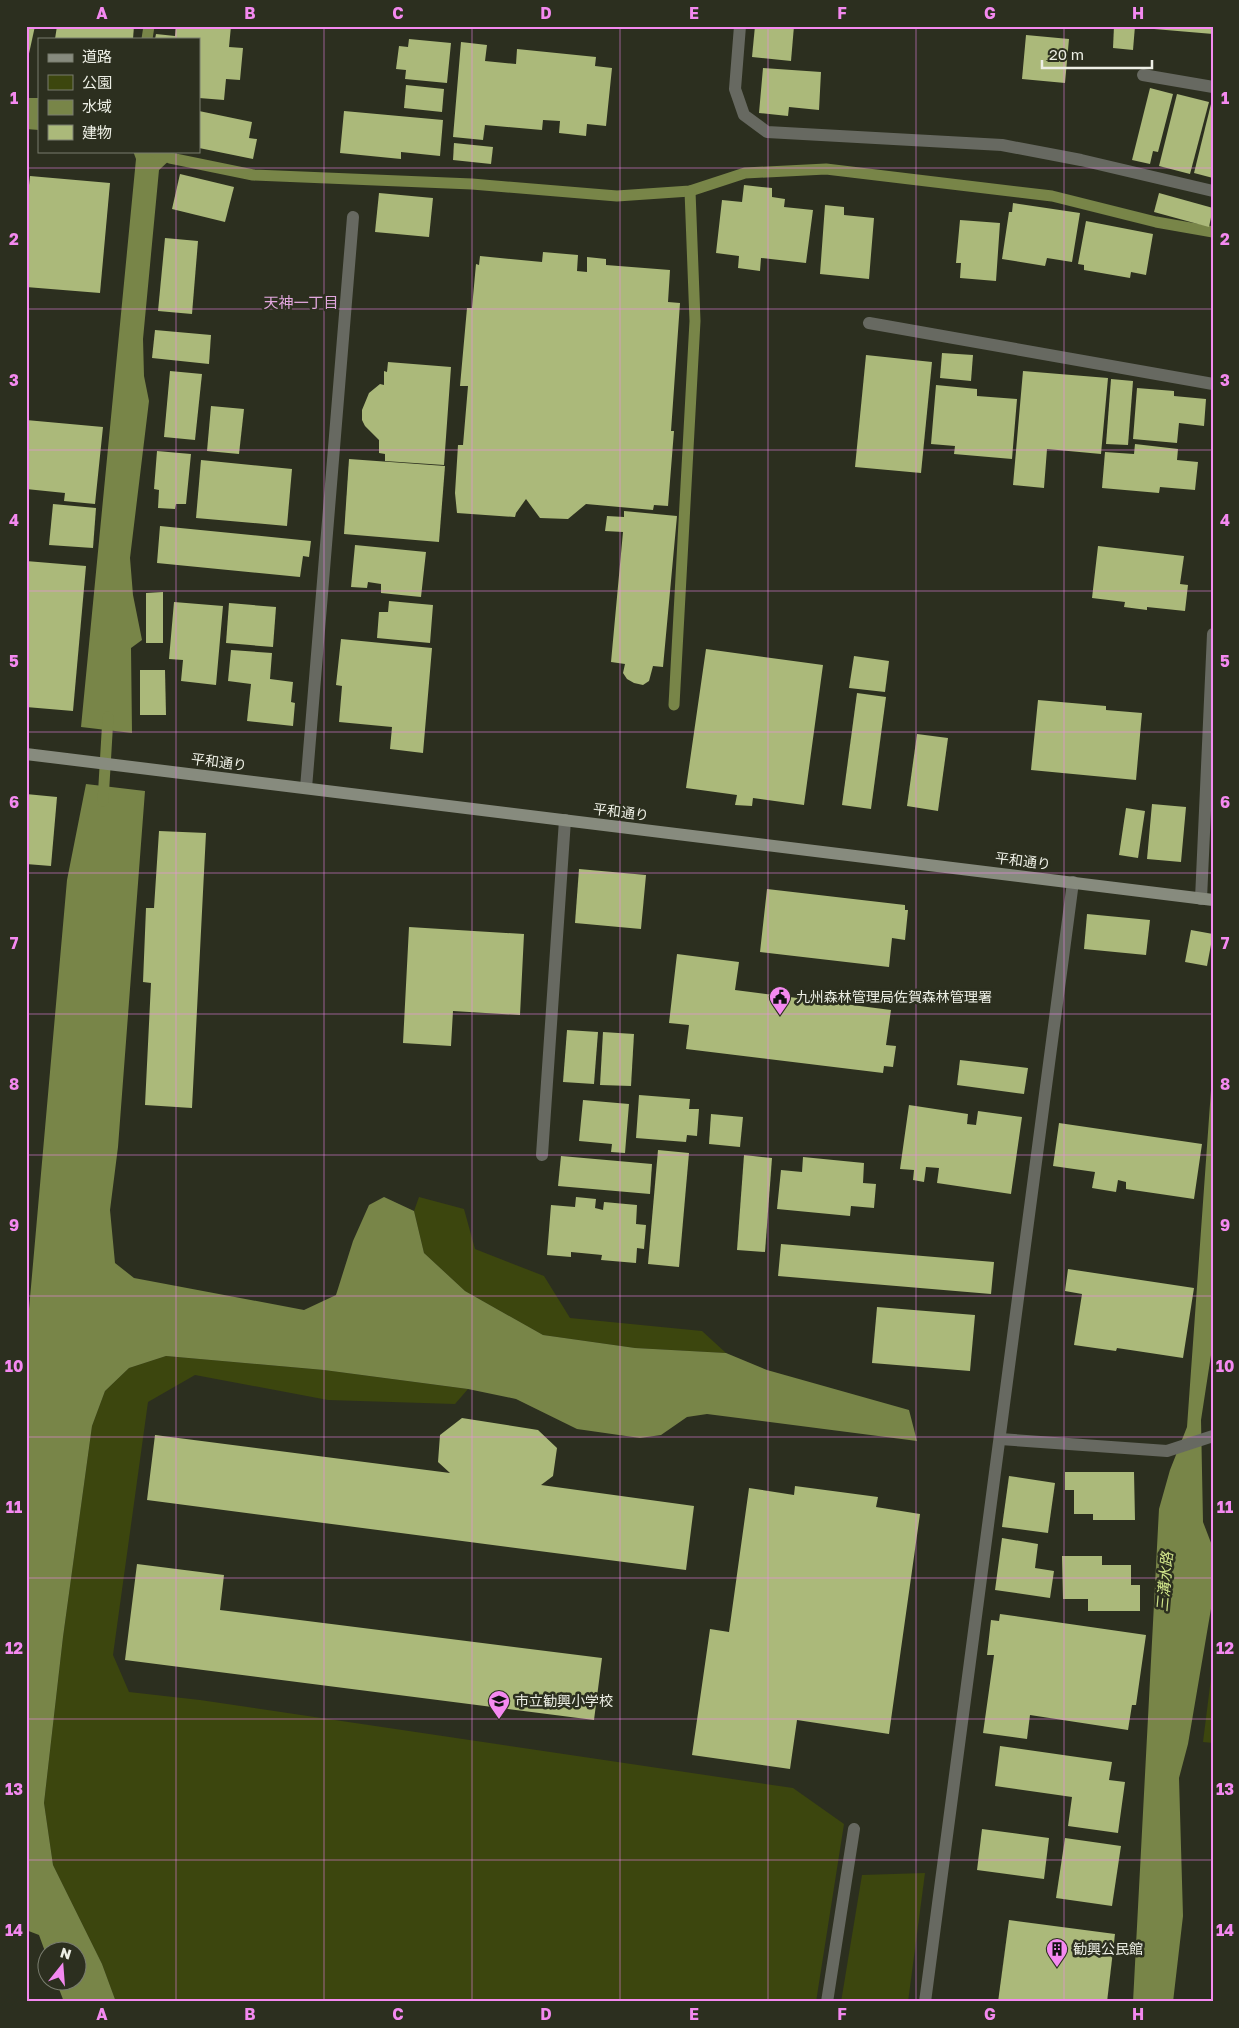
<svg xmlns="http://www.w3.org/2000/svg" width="1239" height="2028" font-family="'Golos Text','Noto Sans JP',sans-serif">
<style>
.green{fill:#3c460e}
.water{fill:#788548}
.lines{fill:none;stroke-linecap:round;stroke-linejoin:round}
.stream{stroke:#788548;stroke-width:11}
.building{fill:#abb97a}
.lane{stroke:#676961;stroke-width:12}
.street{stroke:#676961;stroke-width:12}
.secondary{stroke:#878b7e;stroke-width:12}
.grid{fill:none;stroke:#f489f0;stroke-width:1;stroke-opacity:0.55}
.labels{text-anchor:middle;stroke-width:5;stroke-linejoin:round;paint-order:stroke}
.street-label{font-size:14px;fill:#edefe5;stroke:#2c2f1f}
.poi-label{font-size:14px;fill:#edefe5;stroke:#2c2f1f;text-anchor:start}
.neighbourhood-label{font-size:15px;fill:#e2a7de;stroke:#2c2f1f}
.water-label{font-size:15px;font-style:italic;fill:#d0e48a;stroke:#2c2f1f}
.neatline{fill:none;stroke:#f489f0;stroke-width:2}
.grid-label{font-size:16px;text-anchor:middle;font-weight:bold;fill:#f489f0}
</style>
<rect width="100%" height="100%" fill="#2c2f1f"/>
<g class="green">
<polygon points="419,1197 464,1209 475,1249 544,1276 570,1318 702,1331 726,1353 635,1348 543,1335 465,1291 424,1253 414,1211"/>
<polygon points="166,1356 324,1370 468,1389 455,1404 328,1400 195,1375 148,1402 113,1655 129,1692 200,1700 793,1788 844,1824 816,2002 116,2002 102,1964 53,1865 44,1803 63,1637 92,1426 105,1391 129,1368"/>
<polygon points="1213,1662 1213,1743 1203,1742"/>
<polygon points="925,1873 908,2002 841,2002 862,1875"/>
</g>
<g class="water">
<polygon points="26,98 39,98 39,130 26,129"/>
<polygon points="133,151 167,151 174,156 159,170 143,339 144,376 149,401 130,558 133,595 142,640 131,648 132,733 81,727 136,159"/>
<polygon points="86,784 145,791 118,1147 110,1210 115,1263 134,1278 304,1310 336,1295 353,1241 369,1205 384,1197 414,1211 424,1253 465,1291 543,1335 635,1348 726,1353 767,1370 909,1410 917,1441 707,1414 687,1417 661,1435 640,1438 577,1429 516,1399 468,1389 324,1370 166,1356 129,1368 105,1391 92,1426 63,1637 44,1803 53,1865 102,1964 116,2002 64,2002 56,1981 78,1980 78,1950 48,1950 47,1957 39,1935 26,1930 26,1343 67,880"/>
<polygon points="1213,1062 1213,1342 1201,1420 1203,1522 1213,1548 1213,1597 1188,1744 1179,1778 1183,1916 1173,2002 1133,2002 1159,1509 1170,1470 1187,1427"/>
</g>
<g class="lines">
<g class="stream">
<polyline points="147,39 149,26"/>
<polyline points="154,151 170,158 253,175 472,184 617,196 690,191 745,173 826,169 1052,196 1156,222 1213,232"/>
<polyline points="674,705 695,321 690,191"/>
<polyline points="103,801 108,717"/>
</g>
</g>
<g class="building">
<polygon points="26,26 35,26 28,58 26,57"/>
<polygon points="57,26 134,26 133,39 55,39"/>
<polygon points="176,26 231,26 229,47 243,48 240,80 226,79 224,100 199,98 199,39 155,39 156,34 175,36"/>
<polygon points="755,26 794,26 791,61 752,57"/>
<polygon points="1114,26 1135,26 1133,50 1113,48"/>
<polygon points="1155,26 1213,26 1213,34 1154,29"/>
<polygon points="1026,35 1069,39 1065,83 1022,79"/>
<polygon points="409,39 451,43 447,83 405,79 406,70 396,69 399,46 408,47"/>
<polygon points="461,42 487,45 485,61 516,64 517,49 596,57 595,66 612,68 606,126 587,124 586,136 559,133 560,121 543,120 542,130 485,125 483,140 453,137"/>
<polygon points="763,68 821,72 819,110 789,107 788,116 759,113"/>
<polygon points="406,85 444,89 442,112 404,108"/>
<polygon points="1150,88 1173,94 1158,152 1153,151 1150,164 1132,160"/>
<polygon points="1177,94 1209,102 1190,174 1159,166"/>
<polygon points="1211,104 1213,104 1213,178 1194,173"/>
<polygon points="199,111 252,122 249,138 257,139 253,159 199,148"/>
<polygon points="344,111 443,120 440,156 401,152 401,159 340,153"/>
<polygon points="454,143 493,147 491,164 453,160"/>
<polygon points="180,174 234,187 225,222 172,209"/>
<polygon points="30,176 110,183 100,293 26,287 26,212"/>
<polygon points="744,185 772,188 772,197 785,199 784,207 813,210 806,263 761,258 760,271 738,268 739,256 716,253 722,200 742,202"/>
<polygon points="379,193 433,198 429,237 375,232"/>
<polygon points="1159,193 1213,208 1209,227 1154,212"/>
<polygon points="1013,203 1080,213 1072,262 1047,258 1045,266 1002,259 1009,212 1012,212"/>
<polygon points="825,205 844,207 844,215 874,218 869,279 820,274"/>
<polygon points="960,220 1000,223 996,281 960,278 961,263 956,263"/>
<polygon points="1086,221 1153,234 1146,275 1131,272 1130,278 1084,270 1084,265 1078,264"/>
<polygon points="165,238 198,241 192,314 158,311"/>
<polygon points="543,252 578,255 577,271 587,272 587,257 606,259 606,265 670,270 668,302 680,303 671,431 674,431 668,506 654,505 653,510 586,504 568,519 540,518 526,499 516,513 515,517 457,513 455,493 458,445 463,445 468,386 460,386 467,308 472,308 476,264 479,265 480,256 542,262"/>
<polygon points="155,330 211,335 209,364 152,358"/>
<polygon points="942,353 973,355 971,381 940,378"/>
<polygon points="866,355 932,362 921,473 855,467"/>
<polygon points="388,362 451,367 444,465 385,461 385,454 379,453 379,440 365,426 362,420 362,410 369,393 380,384 384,385 384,371 387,372"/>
<polygon points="170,371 202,374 195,440 164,437"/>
<polygon points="1023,371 1108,378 1101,454 1047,449 1044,488 1013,485"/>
<polygon points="1111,379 1133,381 1128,445 1106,444"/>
<polygon points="936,385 977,389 977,396 1017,399 1012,459 954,454 955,446 931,444"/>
<polygon points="1137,388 1174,391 1174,396 1206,399 1204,426 1179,423 1177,443 1133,439"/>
<polygon points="211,406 244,409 239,454 207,451"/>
<polygon points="26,420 103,427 95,504 64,501 65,493 26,489"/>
<polygon points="1135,444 1178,449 1177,460 1198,462 1195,490 1160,487 1159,493 1102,488 1105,452 1134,454"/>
<polygon points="157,451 191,454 186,504 176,504 175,509 158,508 159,490 154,489"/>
<polygon points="349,459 445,466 439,542 344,534"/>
<polygon points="201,460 292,469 287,526 196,518"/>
<polygon points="53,504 96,508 93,548 49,545"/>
<polygon points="624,511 677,516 663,667 653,666 649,681 643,685 634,683 627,679 623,673 625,664 611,662 623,532 605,531 607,516 624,517"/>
<polygon points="160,526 311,541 309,557 303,556 300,577 157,563"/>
<polygon points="355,545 426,552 421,597 381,593 381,584 368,582 367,588 351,587"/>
<polygon points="1098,546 1184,556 1180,584 1188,585 1185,611 1147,607 1147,610 1124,607 1125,602 1092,598"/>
<polygon points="26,561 86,566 73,711 26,707"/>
<polygon points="163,592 163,643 146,643 146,593"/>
<polygon points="389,601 433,605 430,643 377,638 379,612 388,612"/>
<polygon points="174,602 223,606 216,685 181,681 183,660 169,659"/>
<polygon points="229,603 276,607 273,647 226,643"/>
<polygon points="341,639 432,648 423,753 390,749 392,727 339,722 342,686 336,685"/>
<polygon points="706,649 823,665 804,805 753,798 752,806 735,805 737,795 686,788"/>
<polygon points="231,650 272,653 270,679 293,682 291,702 295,703 293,726 247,721 251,684 228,681"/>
<polygon points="854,656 889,661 885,692 849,688"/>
<polygon points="140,670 165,670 166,715 140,715"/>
<polygon points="857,693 886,697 871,809 842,805"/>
<polygon points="1038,700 1106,706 1106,710 1142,713 1136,780 1031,770"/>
<polygon points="917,734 948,738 938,811 907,806"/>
<polygon points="26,794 57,797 51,866 26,864"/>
<polygon points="1152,804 1186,807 1181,862 1147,859"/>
<polygon points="1126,808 1145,811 1138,858 1119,855"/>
<polygon points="159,831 206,833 192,1108 145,1105 151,983 143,982 146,908 154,908"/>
<polygon points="579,869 646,875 641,929 575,923"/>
<polygon points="767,889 905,905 905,910 908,910 905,940 892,938 889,967 760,952"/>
<polygon points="1087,914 1150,920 1146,955 1084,949"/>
<polygon points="409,927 524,934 520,1015 453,1011 451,1046 403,1043"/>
<polygon points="1191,930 1213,934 1207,966 1185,962"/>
<polygon points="677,954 739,962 735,990 891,1010 886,1045 896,1046 893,1067 884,1066 883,1073 686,1049 689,1025 669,1023"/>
<polygon points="567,1030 598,1032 594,1084 563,1082"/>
<polygon points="603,1032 634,1034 631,1086 600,1085"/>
<polygon points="960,1060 1028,1068 1024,1094 957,1085"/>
<polygon points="639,1095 690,1099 689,1109 699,1109 697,1136 687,1135 686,1142 636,1138"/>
<polygon points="583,1100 629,1104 625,1153 611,1152 612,1144 579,1141"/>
<polygon points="909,1105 968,1114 967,1124 976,1125 978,1111 1022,1117 1011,1194 937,1183 939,1168 926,1167 924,1182 913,1180 914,1170 900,1169"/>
<polygon points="711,1114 743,1117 740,1147 709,1144"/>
<polygon points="1059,1123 1202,1144 1194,1199 1126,1189 1126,1182 1118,1180 1116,1192 1092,1188 1095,1172 1053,1166"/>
<polygon points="658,1150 689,1153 679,1267 648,1264"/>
<polygon points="744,1155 772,1158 765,1252 737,1250"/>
<polygon points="561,1156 652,1164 650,1194 558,1186"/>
<polygon points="803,1157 864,1163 863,1183 876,1184 874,1208 851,1206 850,1216 777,1209 781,1170 802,1172"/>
<polygon points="576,1197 596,1199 595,1208 603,1210 604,1202 637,1205 636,1224 646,1225 644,1249 637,1248 636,1263 601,1260 602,1255 571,1252 571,1257 547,1255 551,1205 575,1207"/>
<polygon points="781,1244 994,1262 991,1294 778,1276"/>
<polygon points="1068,1269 1194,1288 1183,1358 1117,1348 1116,1351 1074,1345 1082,1294 1065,1291"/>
<polygon points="877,1307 975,1315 970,1371 872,1363"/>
<polygon points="462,1418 538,1430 557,1448 553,1476 541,1485 694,1506 686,1570 147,1500 155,1435 450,1473 438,1462 440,1435"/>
<polygon points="1065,1472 1134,1472 1135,1520 1093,1520 1093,1514 1074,1514 1074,1490 1065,1490"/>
<polygon points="1009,1476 1055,1483 1048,1533 1002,1527"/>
<polygon points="795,1486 878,1497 876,1507 920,1514 889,1734 797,1720 790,1769 692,1755 710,1629 729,1632 749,1488 794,1495"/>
<polygon points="1002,1538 1038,1544 1035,1568 1054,1571 1050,1598 995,1590"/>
<polygon points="1062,1556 1102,1556 1102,1565 1131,1565 1131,1585 1140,1585 1140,1611 1088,1611 1088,1599 1063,1599"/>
<polygon points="137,1564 224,1575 220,1610 602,1658 594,1720 125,1660"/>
<polygon points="1000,1614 1146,1635 1136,1705 1132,1705 1128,1730 1030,1715 1027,1739 983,1733 994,1655 987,1655 991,1620 999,1621"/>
<polygon points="1000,1746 1112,1762 1109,1780 1125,1782 1118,1833 1068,1826 1072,1797 995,1786"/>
<polygon points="982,1829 1049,1838 1044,1879 977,1870"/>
<polygon points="1065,1838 1121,1846 1112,1906 1056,1898"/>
<polygon points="1009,1920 1115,1934 1107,2002 998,2002"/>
</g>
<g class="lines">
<g class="lane">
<polyline points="740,26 735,89 744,115 767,132 1002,145 1081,160 1213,191"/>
<polyline points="1143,75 1213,87"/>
<polyline points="869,323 1213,384"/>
<polyline points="827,2002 854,1829"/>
</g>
<g class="street">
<polyline points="306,788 353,217"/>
<polyline points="1201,899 1213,634"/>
<polyline points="542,1155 565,820"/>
<polyline points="1000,1439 1167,1451 1213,1436"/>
<polyline points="925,2002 1073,882"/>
</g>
<polyline class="secondary" points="26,754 1213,900"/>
</g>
<path class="grid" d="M176,26v13M324,26v1976M472,26v1976M620,26v1976M768,26v1976M916,26v1976M1064,26v1976M176,151v1851M26,168h1187M26,309h1187M26,450h1187M26,591h1187M26,732h1187M26,873h1187M26,1014h1187M26,1155h1187M26,1296h1187M26,1437h1187M26,1578h1187M26,1719h1187M26,1860h1187"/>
<defs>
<g id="civic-pin" transform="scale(1.125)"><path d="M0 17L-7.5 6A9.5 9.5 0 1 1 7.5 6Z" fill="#f489f0" stroke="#2c2f1f"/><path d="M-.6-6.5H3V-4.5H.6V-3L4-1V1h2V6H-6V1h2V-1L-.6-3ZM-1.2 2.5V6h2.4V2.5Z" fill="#111"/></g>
<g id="school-pin" transform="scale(1.125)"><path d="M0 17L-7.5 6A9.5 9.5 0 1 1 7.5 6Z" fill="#f489f0" stroke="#2c2f1f"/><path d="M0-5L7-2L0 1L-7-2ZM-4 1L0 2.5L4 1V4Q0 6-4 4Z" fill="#111"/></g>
<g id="building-pin" transform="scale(1.125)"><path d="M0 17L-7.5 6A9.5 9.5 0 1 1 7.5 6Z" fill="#f489f0" stroke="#2c2f1f"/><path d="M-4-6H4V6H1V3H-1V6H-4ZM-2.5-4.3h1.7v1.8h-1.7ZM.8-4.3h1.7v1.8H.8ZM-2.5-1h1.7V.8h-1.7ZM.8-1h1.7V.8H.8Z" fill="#111"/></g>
</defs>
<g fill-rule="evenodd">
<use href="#civic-pin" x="780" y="997"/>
<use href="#school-pin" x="499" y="1701"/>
<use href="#building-pin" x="1057" y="1949"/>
</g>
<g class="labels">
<g class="street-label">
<text transform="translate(219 762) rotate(7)" y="5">平和通り</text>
<text transform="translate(621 812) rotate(7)" y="5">平和通り</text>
<text transform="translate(1023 861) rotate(7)" y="5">平和通り</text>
</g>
<g class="poi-label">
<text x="796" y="1002">九州森林管理局佐賀森林管理署</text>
<text x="515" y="1706">市立勧興小学校</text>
<text x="1073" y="1954">勧興公民館</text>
</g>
<g class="neighbourhood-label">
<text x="301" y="308">天神一丁目</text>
</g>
<g class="water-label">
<text transform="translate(1165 1582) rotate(-85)" y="5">三溝水路</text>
</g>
</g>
<rect width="1239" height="2028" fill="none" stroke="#2c2f1f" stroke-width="55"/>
<rect x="38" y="38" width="162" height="115" fill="#2c2f1f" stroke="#797c6e"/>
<rect x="48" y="54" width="25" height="8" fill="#878b7e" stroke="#797c6e"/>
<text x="82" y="62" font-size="15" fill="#edefe5">道路</text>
<rect x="48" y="75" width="25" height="15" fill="#3c460e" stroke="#797c6e"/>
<text x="82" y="88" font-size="15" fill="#edefe5">公園</text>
<rect x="48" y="100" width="25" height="15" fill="#788548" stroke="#797c6e"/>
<text x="82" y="112" font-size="15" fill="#edefe5">水域</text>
<rect x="48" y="125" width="25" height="15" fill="#abb97a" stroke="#797c6e"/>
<text x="82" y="138" font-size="15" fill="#edefe5">建物</text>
<g transform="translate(62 1966) rotate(17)"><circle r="24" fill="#2c2f1f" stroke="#797c6e"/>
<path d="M0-4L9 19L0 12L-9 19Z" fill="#f489f0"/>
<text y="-8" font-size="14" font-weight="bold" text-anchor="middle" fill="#edefe5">N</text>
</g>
<path d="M1042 60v8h110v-8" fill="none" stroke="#edefe5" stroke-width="2.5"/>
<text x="1049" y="60" font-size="15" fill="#edefe5" stroke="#2c2f1f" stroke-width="4" paint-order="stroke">20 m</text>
<rect x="28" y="28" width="1184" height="1972" class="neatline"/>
<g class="grid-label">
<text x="102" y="19">A</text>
<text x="250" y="19">B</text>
<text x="398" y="19">C</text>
<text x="546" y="19">D</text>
<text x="694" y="19">E</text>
<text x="842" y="19">F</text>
<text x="990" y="19">G</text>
<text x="1138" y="19">H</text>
<text x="14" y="104">1</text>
<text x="1225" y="104">1</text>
<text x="14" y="245">2</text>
<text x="1225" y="245">2</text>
<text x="14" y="386">3</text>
<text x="1225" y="386">3</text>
<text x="14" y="526">4</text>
<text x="1225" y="526">4</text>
<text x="14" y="667">5</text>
<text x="1225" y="667">5</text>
<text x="14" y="808">6</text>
<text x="1225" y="808">6</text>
<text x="14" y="949">7</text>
<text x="1225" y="949">7</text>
<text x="14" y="1090">8</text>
<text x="1225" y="1090">8</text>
<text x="14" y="1231">9</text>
<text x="1225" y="1231">9</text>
<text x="14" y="1372">10</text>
<text x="1225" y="1372">10</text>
<text x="14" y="1513">11</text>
<text x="1225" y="1513">11</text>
<text x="14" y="1654">12</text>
<text x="1225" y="1654">12</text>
<text x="14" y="1795">13</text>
<text x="1225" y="1795">13</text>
<text x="14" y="1936">14</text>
<text x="1225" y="1936">14</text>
<text x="102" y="2020">A</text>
<text x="250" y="2020">B</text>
<text x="398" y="2020">C</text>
<text x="546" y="2020">D</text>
<text x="694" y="2020">E</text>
<text x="842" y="2020">F</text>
<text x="990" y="2020">G</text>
<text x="1138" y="2020">H</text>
</g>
</svg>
